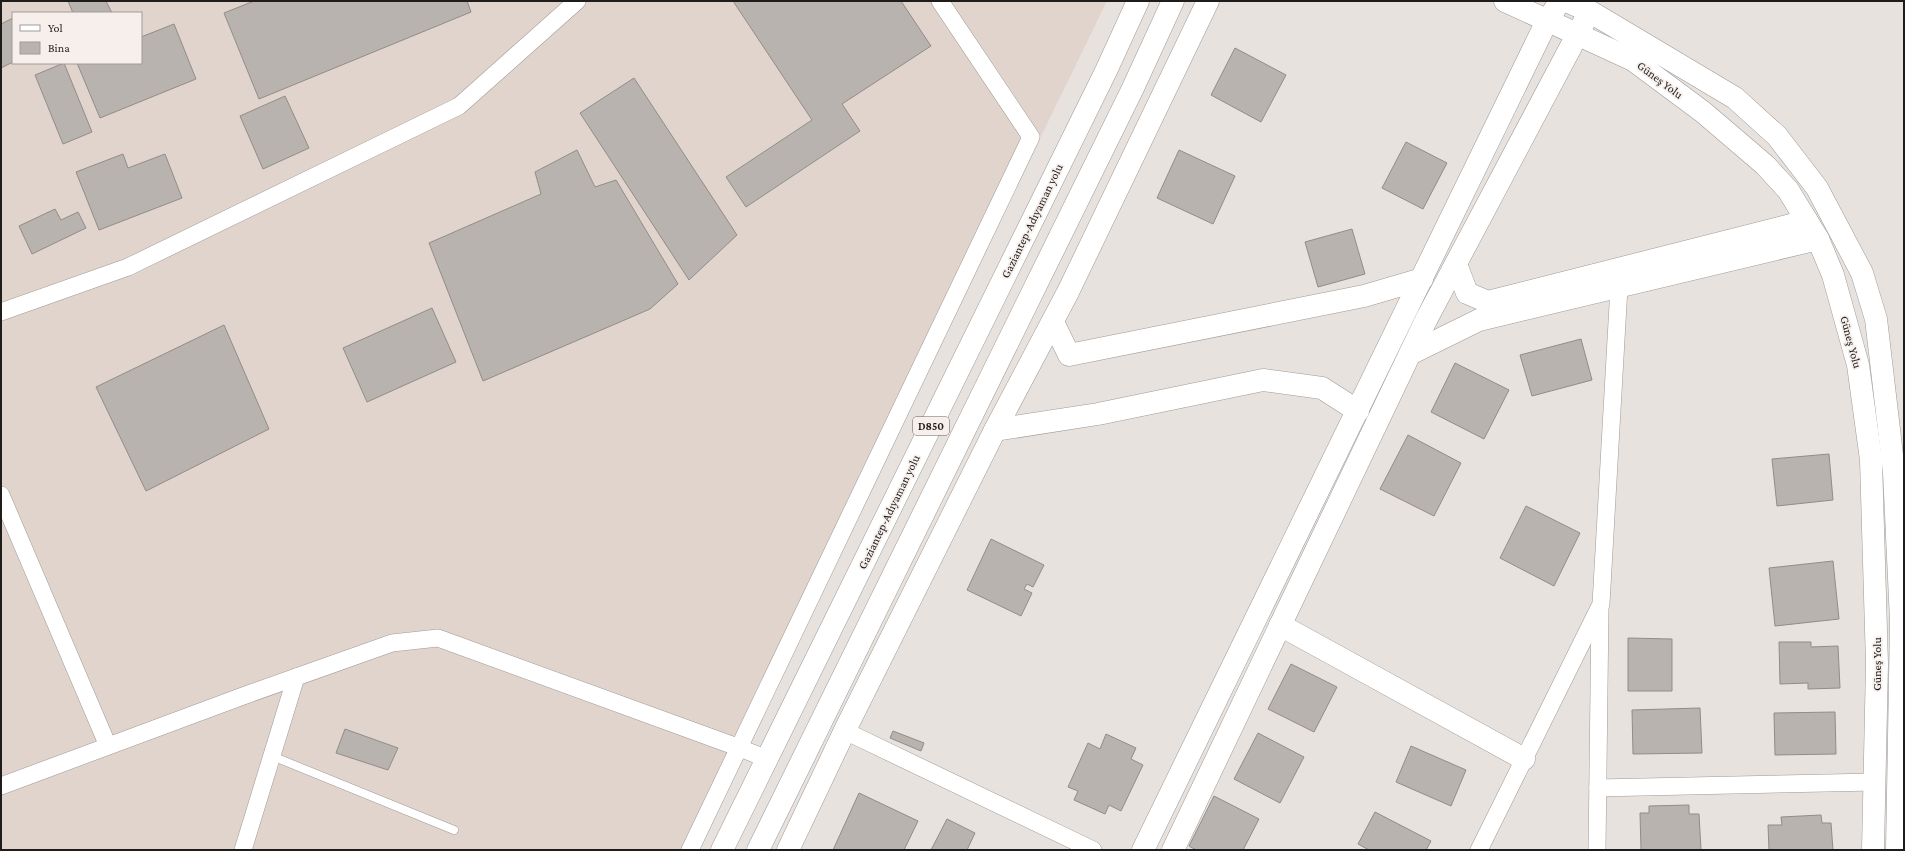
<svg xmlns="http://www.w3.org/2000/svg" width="1905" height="851" font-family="'Crimson Pro',serif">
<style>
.built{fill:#e1d4cc;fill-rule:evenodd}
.building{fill:#b9b3af;stroke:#928c89}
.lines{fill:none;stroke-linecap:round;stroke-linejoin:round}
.lane-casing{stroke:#9f9a96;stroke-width:9}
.street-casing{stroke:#9f9a96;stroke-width:18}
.secondary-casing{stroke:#9f9a96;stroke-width:23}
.highway-casing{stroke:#9f9a96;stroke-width:23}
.lane{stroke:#fff;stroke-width:8}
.street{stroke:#fff;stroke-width:17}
.secondary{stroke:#fff;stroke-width:22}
.highway{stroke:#fff;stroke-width:22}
.labels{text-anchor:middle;stroke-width:3.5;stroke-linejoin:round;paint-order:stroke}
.shield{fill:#f6efec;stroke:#605c5a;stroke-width:1}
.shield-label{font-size:11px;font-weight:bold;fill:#1f1d1c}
.street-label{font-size:12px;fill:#1f1d1c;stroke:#f6efec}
</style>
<rect width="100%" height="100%" fill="#e8e2de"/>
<path class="built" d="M1,1h1106l-414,849h-692zM13,13h128v50h-128z"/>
<g class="building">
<polygon points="68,1 106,1 112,13 73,13"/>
<polygon points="254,1 467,1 471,12 259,99 224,13"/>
<polygon points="733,1 901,1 931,46 842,104 860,131 746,207 726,177 812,120"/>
<polygon points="13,18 13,62 1,68 1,24"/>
<polygon points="174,24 196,79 100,118 77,63 141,63 141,37"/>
<polygon points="1235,48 1286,75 1261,122 1211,95"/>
<polygon points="64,63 92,132 63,144 35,75"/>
<polygon points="634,78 737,235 689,280 580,113"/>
<polygon points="285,96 309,148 263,169 240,116"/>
<polygon points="1406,142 1447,163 1423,209 1382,188"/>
<polygon points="577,150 595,187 616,180 678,284 650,309 483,381 429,243 541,194 535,172"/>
<polygon points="1179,150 1235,176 1213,224 1157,198"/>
<polygon points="123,154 128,168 165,154 182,198 99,230 76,172"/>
<polygon points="55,209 61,220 78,212 86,228 32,254 19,226"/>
<polygon points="1352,229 1365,274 1318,287 1305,242"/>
<polygon points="432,308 456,362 367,402 343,348"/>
<polygon points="224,325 269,429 146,491 96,387"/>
<polygon points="1581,339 1592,380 1532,396 1520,355"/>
<polygon points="1455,363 1509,390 1484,439 1431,412"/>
<polygon points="1408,435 1461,463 1434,516 1380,489"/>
<polygon points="1829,454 1833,500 1777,506 1772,459"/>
<polygon points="1526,506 1580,533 1554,586 1500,558"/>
<polygon points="991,539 1044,565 1033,587 1027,584 1024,589 1032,593 1021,616 967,590"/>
<polygon points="1833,561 1839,619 1775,626 1769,568"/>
<polygon points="1628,638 1672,639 1672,691 1628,691"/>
<polygon points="1779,642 1811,642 1811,647 1838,646 1840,688 1808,689 1808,683 1780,684"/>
<polygon points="1291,664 1337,687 1314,732 1268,709"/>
<polygon points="1700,708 1702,753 1633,754 1632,710"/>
<polygon points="1835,712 1836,754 1775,755 1774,713"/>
<polygon points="345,729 398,748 388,770 336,753"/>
<polygon points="893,731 924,743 921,751 890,738"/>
<polygon points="1258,733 1304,757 1280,803 1234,779"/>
<polygon points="1106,734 1136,748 1131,759 1143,765 1121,811 1109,805 1105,814 1074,800 1078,791 1068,787 1088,743 1100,749"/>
<polygon points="1411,746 1466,770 1451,806 1396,782"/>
<polygon points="859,793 918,821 904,850 833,850"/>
<polygon points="1214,796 1259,819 1243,850 1196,850 1189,846"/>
<polygon points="1689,805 1689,814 1699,814 1701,850 1641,850 1640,813 1649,813 1649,806"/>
<polygon points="1375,812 1431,841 1426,850 1369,850 1358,844"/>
<polygon points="1821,815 1822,823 1831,823 1833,850 1769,850 1768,825 1782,825 1781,817"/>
<polygon points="947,819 975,833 967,850 931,850"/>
</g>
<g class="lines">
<g class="lane-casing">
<polyline id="lane" points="272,756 454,830"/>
</g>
<g class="street-casing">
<g id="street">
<polyline points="1,312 128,267 459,106 577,1"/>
<polyline points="1,495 108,746"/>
<polyline points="845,731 1093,850"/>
<polyline points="1,786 243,696 392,643 438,638 740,748 767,759"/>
<polyline points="1598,788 1875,782"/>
<polyline points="243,850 296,677"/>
<polyline points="690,850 1031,137 940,1"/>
<polyline points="1479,850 1601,604 1619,287"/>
<polyline points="1597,850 1600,609"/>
</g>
</g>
<g class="secondary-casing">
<g id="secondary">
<polyline points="1505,1 1633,60 1703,112 1765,165 1788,190 1818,239 1833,275 1858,365 1871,460 1877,664 1873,850"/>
<polyline points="1566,1 1589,11 1735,98 1777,136 1817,188 1862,273 1876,319 1894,472 1901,621 1897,850"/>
<polyline points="1456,264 1467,293 1488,302 1807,221"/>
<polyline points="1053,322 1069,355 1364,296 1422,279"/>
<polyline points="1410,354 1479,320 1818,239"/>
<polyline points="995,430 1098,414 1263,380 1322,388 1358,411"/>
<polyline points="1280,625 1524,759"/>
<polyline points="788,850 847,726 995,430 1068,292 1208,1"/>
<polyline points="1143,850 1547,21 1555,9"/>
<polyline points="1173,850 1426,320 1584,22"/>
</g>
</g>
<g class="highway-casing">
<g id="highway">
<polyline points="722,850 1106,71 1138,1"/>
<polyline points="758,850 1133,88 1173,1"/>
</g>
</g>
<use href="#lane" class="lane"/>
<use href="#street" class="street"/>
<use href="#secondary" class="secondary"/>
<use href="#highway" class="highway"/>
</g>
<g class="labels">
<rect class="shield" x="913" y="417" width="36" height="18" rx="3"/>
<g class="shield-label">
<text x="931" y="430">D850</text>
</g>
<g class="street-label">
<text transform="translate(1660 80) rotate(37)" y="4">Güneş Yolu</text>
<text transform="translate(1032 221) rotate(-64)" y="4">Gaziantep-Adıyaman yolu</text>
<text transform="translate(1851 342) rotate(75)" y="4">Güneş Yolu</text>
<text transform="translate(889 512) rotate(-64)" y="4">Gaziantep-Adıyaman yolu</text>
<text transform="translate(1877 664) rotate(-90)" y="4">Güneş Yolu</text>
</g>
</g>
<rect width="1905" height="851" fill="none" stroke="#1f1d1c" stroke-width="4"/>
<rect x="12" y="12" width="130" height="52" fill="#f6efec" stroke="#a09b99"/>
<rect x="20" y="25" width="20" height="6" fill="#ffffff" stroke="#a09b99"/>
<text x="48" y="32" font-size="12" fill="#1f1d1c">Yol</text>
<rect x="20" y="42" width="20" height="12" fill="#b9b3af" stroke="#a09b99"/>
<text x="48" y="52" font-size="12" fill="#1f1d1c">Bina</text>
</svg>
